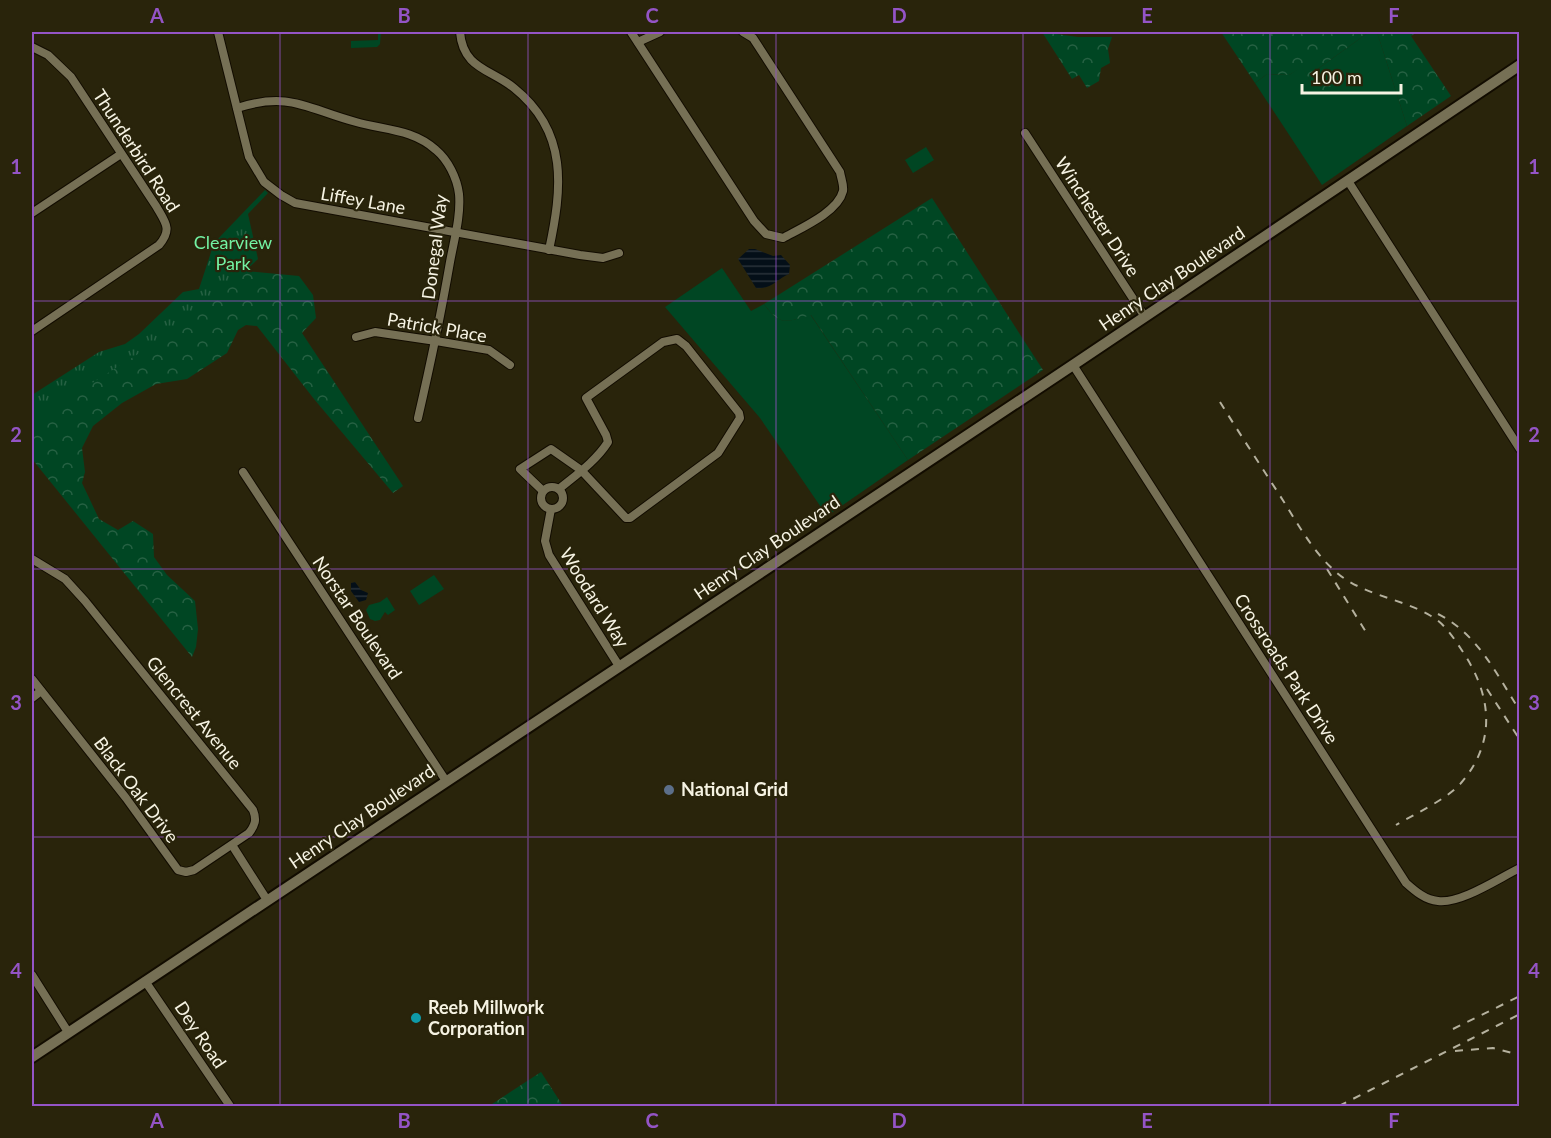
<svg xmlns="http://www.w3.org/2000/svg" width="1551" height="1138" font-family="Lato,sans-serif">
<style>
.grass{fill:#004623}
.forest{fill:url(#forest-crowns)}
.park{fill:url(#park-tufts)}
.water{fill:url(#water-rules)}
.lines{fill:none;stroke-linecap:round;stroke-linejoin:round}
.street-casing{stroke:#120c00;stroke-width:10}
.secondary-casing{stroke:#120c00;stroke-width:14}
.street{stroke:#767055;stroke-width:8}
.secondary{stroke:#767055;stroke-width:10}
.rail{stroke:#b5b19e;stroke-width:2;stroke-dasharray:8 8;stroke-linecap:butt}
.grid{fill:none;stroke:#9454c6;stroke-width:1.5;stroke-opacity:0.55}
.service-dot{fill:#5c6f8a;stroke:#29240b;stroke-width:2}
.culture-dot{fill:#0f9aa8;stroke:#29240b;stroke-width:2}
.labels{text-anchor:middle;stroke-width:4.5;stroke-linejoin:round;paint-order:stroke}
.street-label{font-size:18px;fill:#f6f3e3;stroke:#29240b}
.park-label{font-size:18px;fill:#73f2a3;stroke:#29240b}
.poi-label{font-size:18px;font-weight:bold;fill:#f6f3e3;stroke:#29240b;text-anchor:start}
.neatline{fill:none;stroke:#9454c6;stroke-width:2}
.grid-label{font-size:20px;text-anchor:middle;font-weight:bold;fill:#9454c6}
</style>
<defs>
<pattern id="forest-crowns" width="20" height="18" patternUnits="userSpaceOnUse" patternTransform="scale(1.5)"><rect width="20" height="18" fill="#004623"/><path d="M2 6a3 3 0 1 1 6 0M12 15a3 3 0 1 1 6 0" fill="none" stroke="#266143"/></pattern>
<pattern id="park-tufts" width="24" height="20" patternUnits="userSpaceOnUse" patternTransform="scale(1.5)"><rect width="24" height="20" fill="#004623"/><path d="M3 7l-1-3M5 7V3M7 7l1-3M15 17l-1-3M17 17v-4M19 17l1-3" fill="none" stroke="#266143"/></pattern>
<pattern id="water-rules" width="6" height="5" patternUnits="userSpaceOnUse" patternTransform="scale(1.5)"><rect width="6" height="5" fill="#040f18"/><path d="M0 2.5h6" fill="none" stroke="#293239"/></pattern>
</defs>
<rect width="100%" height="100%" fill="#29240b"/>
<g class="grass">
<polygon points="378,32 381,32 380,44 377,47 351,48 351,41 378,40"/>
<polygon points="1369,32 1377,32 1407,126 1322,185 1255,83 1267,74 1289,75 1302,66 1314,88 1319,68"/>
<polygon points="926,147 934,160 913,173 905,160"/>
<path d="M722,268l29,43 13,-7c16,22 22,19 46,10l98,146 -81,56 -67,-98 -95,-111z"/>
<polygon points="434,575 444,589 419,605 410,591"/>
<polygon points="387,597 395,610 388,615 385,612 380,620 375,621 370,619 366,610 369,605 380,602"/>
</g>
<g class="forest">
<polygon points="1042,32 1078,37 1112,37 1108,49 1110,63 1101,68 1099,81 1087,88 1079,75 1072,79"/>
<polygon points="1221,32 1369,32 1319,68 1331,86 1320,94 1314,88 1302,67 1289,75 1267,74 1255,83"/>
<polygon points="1377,32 1417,32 1411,36 1451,96 1407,126"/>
<path d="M932,198l111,172 -135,90 -97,-145c-25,7 -30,12 -47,-11z"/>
<polygon points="245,271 299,276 313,295 316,318 302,333 403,486 393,493 314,399 257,326 246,325 238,330 227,353 187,379 156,384 122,403 93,426 82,448 85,472 82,483 99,519 118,530 133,521 153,534 154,557 167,575 195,601 198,629 196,647 192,657 32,459 32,416"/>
<polygon points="541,1072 563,1106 489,1106"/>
</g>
<polygon class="park" points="265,190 268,193 248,214 258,259 226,289 157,342 32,421 32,395 99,352 125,344 139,334 183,292 199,289 214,243"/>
<g class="water">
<path d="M749,249h6l18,7 8,-1 9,10 -1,9c-12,5 -18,16 -33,14l-18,-29z"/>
<polygon points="355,582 361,590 368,593 366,600 359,602 351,591 351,583"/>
</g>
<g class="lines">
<g class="street-casing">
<g id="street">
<polyline points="218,32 249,157 264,182 281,195 295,203 580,255 603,258 619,253"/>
<path d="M460,32c3,37 31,37 54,56 55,44 48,101 35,162"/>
<path d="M631,32l123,189 12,13 17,4c18,-10 55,-26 60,-47 1,-6 -2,-13 -3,-19l-87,-134 -10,-6"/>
<polyline points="638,42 660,32"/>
<path d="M32,47l16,8 23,22 85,129c9,16 17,23 3,39l-127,86"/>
<path d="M237,108c53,-17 70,1 119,14 28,8 57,7 80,28 12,10 21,28 23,44 2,22 -5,46 -9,68 -9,52 -20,104 -32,156"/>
<polyline points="1025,133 1145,317"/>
<polyline points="1348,181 1520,449"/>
<polyline points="32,213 121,154"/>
<polyline points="356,337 375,332 436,341 489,350 510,365"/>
<path d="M1073,365l333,518c9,8 19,17 32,18 23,3 61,-23 82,-33"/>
<polyline points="243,472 446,781"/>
<circle cx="552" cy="498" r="11"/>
<path d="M543,491l-23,-22 31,-20 30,21 45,48h4l88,-65 22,-35 -1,-5 -53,-67 -9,-7 -14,3 -77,56 20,37 2,7c-12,19 -32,33 -49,47"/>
<polyline points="551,509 545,541 549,555 619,666"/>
<path d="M32,559l33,20 20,22 168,209c4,10 2,15 -4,23l-55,37 -8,2 -8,-2 -52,-72 -94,-119"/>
<polyline points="32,698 41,691"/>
<polyline points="232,845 267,900"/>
<polyline points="32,975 68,1032"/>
<polyline points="145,981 230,1106"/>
</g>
</g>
<g class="secondary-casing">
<polyline id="secondary" points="32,1057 1073,365 1520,65"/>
</g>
<use href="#street" class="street"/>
<use href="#secondary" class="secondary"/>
<g class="rail">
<path d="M1220,402c21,34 43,67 64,100 15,24 30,51 52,70 26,23 65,26 95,44 13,7 22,21 30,33 30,44 37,91 0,134 -12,15 -48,32 -65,42"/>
<polyline points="1327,569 1366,632"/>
<path d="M1438,614c40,20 59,61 82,97"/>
<polyline points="1487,689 1520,740"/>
<polyline points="1453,1029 1520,996"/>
<polyline points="1455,1051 1493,1048 1520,1055"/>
<polyline points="1339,1106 1520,1014"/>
</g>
</g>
<path class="grid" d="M280,32v1074M528,32v1074M776,32v1074M1023,32v1074M1270,32v1074M32,301h1488M32,569h1488M32,837h1488"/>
<circle class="service-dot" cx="669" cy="790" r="6"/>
<circle class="culture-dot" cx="416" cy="1018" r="6"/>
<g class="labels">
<g class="street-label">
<text transform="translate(136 151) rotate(57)" y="6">Thunderbird Road</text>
<text transform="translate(363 201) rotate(10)" y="6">Liffey Lane</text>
<text transform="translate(1097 217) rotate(57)" y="6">Winchester Drive</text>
<text transform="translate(435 247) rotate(-83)" y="6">Donegal Way</text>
<text transform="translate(1172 279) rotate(-34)" y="6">Henry Clay Boulevard</text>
<text transform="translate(437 328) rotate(10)" y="6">Patrick Place</text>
<text transform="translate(767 548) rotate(-34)" y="6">Henry Clay Boulevard</text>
<text transform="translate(594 598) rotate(58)" y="6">Woodard Way</text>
<text transform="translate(357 618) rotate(56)" y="6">Norstar Boulevard</text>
<text transform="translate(1286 669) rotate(57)" y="6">Crossroads Park Drive</text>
<text transform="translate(194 713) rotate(51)" y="6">Glencrest Avenue</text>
<text transform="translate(136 790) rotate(53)" y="6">Black Oak Drive</text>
<text transform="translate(362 817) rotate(-34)" y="6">Henry Clay Boulevard</text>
<text transform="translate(200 1035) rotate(56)" y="6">Dey Road</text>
</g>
<g class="park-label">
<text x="233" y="249">Clearview<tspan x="233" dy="21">Park</tspan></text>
</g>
<g class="poi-label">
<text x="681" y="796">National Grid</text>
<text x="428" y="1014">Reeb Millwork<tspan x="428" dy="21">Corporation</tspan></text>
</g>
</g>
<rect width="1551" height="1138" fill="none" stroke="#29240b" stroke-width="66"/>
<path d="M1302 84v9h99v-9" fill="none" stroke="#f6f3e3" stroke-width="3"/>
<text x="1311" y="84" font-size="18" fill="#f6f3e3" stroke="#29240b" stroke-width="4.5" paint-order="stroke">100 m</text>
<rect x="33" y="33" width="1485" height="1072" class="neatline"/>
<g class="grid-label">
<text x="157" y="23">A</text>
<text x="404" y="23">B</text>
<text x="652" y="23">C</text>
<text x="899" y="23">D</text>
<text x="1147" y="23">E</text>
<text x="1394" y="23">F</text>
<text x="16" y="174">1</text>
<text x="1534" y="174">1</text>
<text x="16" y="442">2</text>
<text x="1534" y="442">2</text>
<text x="16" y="710">3</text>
<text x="1534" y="710">3</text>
<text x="16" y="978">4</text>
<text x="1534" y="978">4</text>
<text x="157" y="1128">A</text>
<text x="404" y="1128">B</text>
<text x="652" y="1128">C</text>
<text x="899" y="1128">D</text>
<text x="1147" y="1128">E</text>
<text x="1394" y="1128">F</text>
</g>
</svg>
